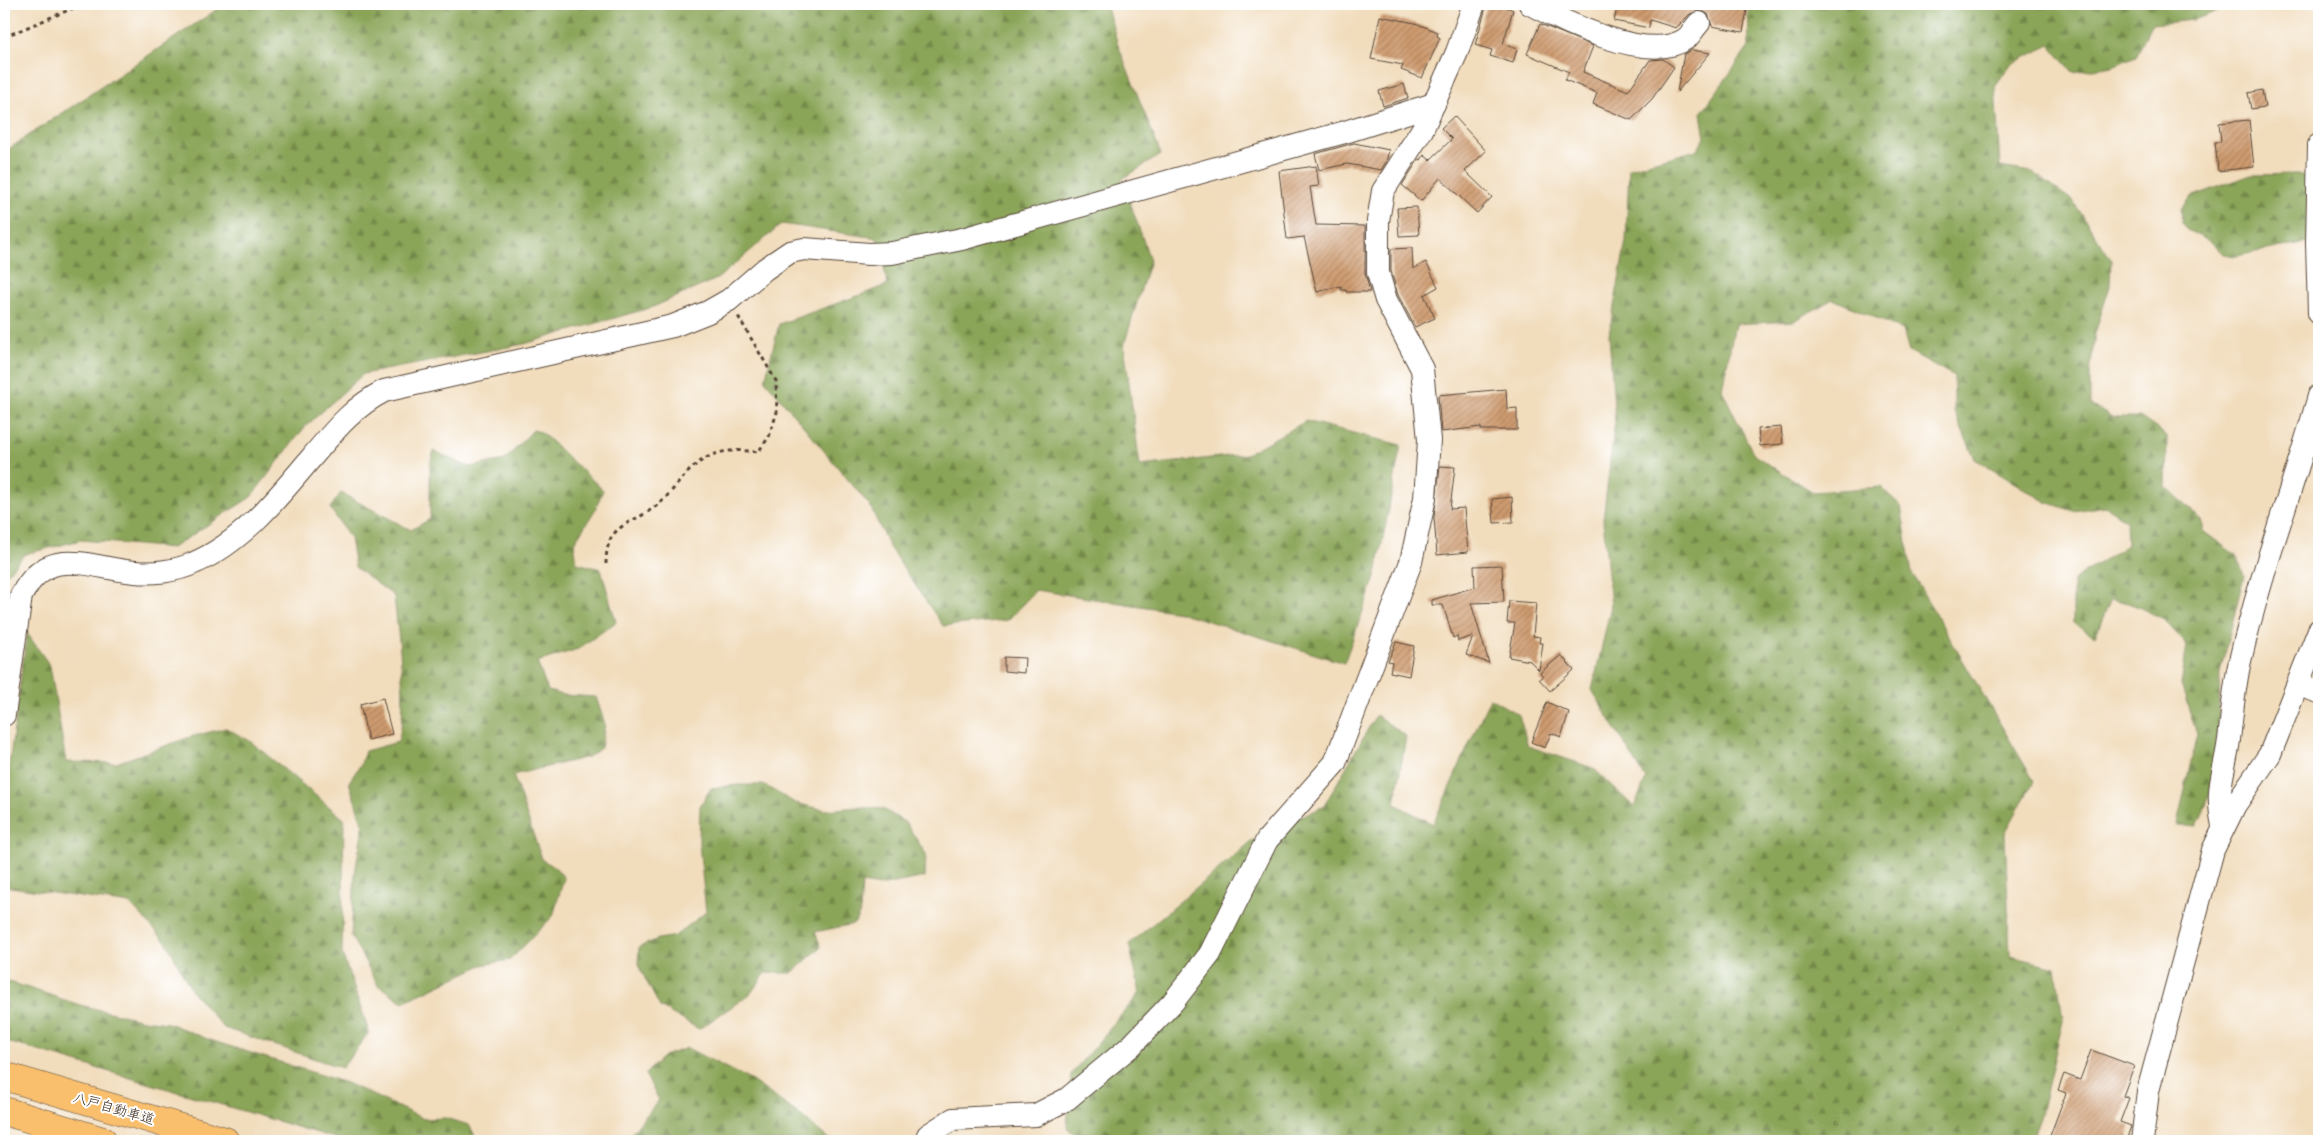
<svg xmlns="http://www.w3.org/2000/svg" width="2323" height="1145" font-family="Kalam,'Klee One',sans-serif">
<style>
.forest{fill:url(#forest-firs);stroke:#62683b}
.building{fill:url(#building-hatch)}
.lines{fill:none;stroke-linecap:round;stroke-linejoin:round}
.minor-casing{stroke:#564536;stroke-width:24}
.highway-casing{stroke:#564536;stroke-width:29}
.path{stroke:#564536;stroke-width:3;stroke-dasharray:4 4;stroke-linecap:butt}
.minor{stroke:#fff;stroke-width:22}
.highway{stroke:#f9bf6d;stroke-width:28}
.labels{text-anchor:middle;stroke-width:4;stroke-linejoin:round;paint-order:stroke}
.street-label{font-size:14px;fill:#3b2a1e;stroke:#fff}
</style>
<defs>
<pattern id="forest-firs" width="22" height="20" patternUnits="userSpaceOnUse" patternTransform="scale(1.25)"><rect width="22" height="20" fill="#8aa558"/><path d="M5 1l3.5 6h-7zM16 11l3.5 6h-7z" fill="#728748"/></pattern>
<pattern id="building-hatch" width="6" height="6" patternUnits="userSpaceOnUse" patternTransform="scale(1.25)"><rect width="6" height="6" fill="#cf9b6f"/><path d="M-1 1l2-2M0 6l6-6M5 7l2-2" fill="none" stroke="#a97f5b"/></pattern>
</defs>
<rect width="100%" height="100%" fill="#fff"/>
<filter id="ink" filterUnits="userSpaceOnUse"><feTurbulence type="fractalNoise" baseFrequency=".02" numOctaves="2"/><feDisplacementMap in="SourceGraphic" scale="10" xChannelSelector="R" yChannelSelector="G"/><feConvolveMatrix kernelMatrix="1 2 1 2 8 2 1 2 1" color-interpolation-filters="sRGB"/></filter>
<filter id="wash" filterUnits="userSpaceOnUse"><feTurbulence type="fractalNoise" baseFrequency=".0096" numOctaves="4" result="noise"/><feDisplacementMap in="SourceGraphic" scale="20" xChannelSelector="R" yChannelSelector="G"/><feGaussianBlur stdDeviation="1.12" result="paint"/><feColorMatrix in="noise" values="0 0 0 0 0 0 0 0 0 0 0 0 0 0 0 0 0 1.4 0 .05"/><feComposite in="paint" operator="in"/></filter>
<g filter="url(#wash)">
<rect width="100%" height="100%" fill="#f1dcbb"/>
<g class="forest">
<polygon points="225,4 1106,4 1118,45 1161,155 1122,179 1150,260 1124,345 1140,466 1246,454 1306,421 1401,445 1376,575 1344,663 1179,612 1036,590 1008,620 943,626 889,547 870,506 765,380 779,324 888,285 877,238 782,224 717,279 653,307 524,344 363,374 304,428 251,497 172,548 81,540 25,554 4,577 4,152"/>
<polygon points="1748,4 2235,4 2194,20 2152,24 2136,56 2113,66 2073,72 2050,45 2011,64 1995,86 2000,167 2032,172 2073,201 2111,259 2110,286 2095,333 2090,374 2090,405 2112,417 2140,417 2167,436 2166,486 2203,522 2203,531 2237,556 2244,576 2220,672 2218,732 2209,798 2197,827 2177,825 2197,734 2181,685 2187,645 2162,618 2132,604 2111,599 2095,636 2073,623 2073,580 2127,545 2126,520 2105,506 2074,511 2046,502 1975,459 1954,412 1954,376 1909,351 1903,330 1833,299 1794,321 1735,324 1722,390 1754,455 1813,492 1881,487 1901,506 1912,574 2034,781 2005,833 2010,956 2056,967 2063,1021 2040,1118 2031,1141 1084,1141 1067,1128 1071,1074 1140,993 1129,944 1252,841 1324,806 1376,715 1406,736 1395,804 1433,824 1490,698 1519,715 1528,746 1593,768 1634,807 1646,779 1592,690 1611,606 1603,520 1615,421 1609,334 1626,241 1629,168 1697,150 1705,138 1701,113 1749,47"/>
<polygon points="2298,174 2310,178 2308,242 2236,256 2223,254 2211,242 2187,230 2181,222 2182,209 2191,197 2251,175"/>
<path d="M533,430l8,2 62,58 -8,20 -21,33 3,20 24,6 15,53 -38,27 -41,13 11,29 15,4 33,2 9,27 -4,24 -13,9 -75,18 29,85 13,7 9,11 -11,38 -43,44 -28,5 -79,37 -25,-17 -27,-49 4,-63 8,-47 -14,-44 12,-18 4,-13 33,-9c11,-37 0,-106 -4,-146l-39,-29 -5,-29 -20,-30 11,-15 70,37 19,-11v-55l4,-13 35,16 36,-7z"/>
<polygon points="27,633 50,666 66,762 116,763 190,737 226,728 250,741 344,819 342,953 369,1032 342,1068 224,1028 192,991 167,943 130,904 4,886 4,802"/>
<polygon points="737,785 764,785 795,803 826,810 858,807 883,809 906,823 926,854 925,877 880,886 862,883 860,913 854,924 815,932 821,947 792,973 766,973 750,994 699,1029 660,1007 638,965 639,947 658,939 675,936 706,912 699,843 700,806 711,788"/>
<polygon points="4,980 80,1005 143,1020 168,1023 210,1040 346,1083 424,1119 445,1118 469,1125 478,1141 345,1141 8,1042 4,1040"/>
<polygon points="687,1048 752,1081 800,1115 831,1141 625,1141 659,1100 645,1074 664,1056"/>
</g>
<g id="blocks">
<g class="building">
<polygon points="1487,4 1500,4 1513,10 1503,44 1517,49 1513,63 1490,56 1492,50 1475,45"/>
<polygon points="1618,4 1738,4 1737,8 1747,10 1743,32 1712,26 1708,14 1701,10 1690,14 1676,28 1650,20 1649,28 1614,21"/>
<polygon points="1380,16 1415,23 1438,32 1437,36 1440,38 1422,78 1401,70 1403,65 1371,59"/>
<polygon points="1540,24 1593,46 1583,72 1628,91 1650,60 1663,59 1674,67 1652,99 1631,120 1593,104 1597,93 1565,80 1569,72 1527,54"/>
<polygon points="1692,50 1710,53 1677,92 1684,54"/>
<polygon points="1404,84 1408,98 1383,106 1379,91"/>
<polygon points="2262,90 2265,107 2251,109 2248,93"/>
<polygon points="1454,116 1486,151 1465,171 1492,197 1477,213 1440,178 1421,201 1402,185 1419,159 1421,160 1424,155 1430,160 1452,139 1441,128"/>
<polygon points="2249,120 2254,167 2218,171 2215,142 2221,142 2219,123"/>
<polygon points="1354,143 1389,150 1386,162 1381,170 1347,164 1319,170 1315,154"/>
<polygon points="1316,166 1319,186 1310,187 1316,225 1365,226 1365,273 1370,292 1346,292 1346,290 1341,290 1341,286 1317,292 1304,237 1287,239 1279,171"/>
<polygon points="1417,207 1419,235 1399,236 1397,208"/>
<polygon points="1412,248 1413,269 1426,262 1438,287 1424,295 1435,318 1415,327 1398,295 1391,271 1391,249"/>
<polygon points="1506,389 1507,409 1517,408 1517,430 1481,430 1481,427 1441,432 1438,395"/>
<polygon points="1781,427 1783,444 1760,446 1758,429"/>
<polygon points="1440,466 1455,467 1450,509 1464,508 1468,552 1437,555 1434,517"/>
<polygon points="1512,497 1513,522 1494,523 1492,499"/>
<polygon points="1502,565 1504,602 1471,603 1489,663 1466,655 1473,636 1458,641 1457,636 1453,638 1443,605 1432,605 1432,600 1475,587 1474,566"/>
<polygon points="1509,601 1536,603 1533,636 1540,637 1539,643 1543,643 1539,670 1530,661 1509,657 1515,623 1507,623"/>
<polygon points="1396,642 1414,646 1409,676 1390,672 1392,662 1388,661"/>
<polygon points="1561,655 1574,670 1550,691 1539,679 1543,676 1540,673"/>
<polygon points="1004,657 1025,658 1024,673 1004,671"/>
<polygon points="383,698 392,734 368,740 360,704"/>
<polygon points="1547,702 1569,712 1561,737 1551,733 1545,748 1531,742"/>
<polygon points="2091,1050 2134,1066 2123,1096 2129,1098 2120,1122 2131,1126 2126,1141 2048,1141 2066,1093 2058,1090 2064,1074 2080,1080"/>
</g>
</g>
</g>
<g filter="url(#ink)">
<use href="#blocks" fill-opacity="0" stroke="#564536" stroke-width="1"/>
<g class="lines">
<g class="minor-casing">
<g id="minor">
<path d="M1530,4c34,18 121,61 157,34 4,-4 8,-11 12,-15"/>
<polyline points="2319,145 2317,243 2319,313"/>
<polyline points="2299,685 2319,692"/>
<path d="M4,715l17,-119c27,-53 68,-28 114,-24 18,2 42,-1 59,-9 49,-21 85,-67 118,-106 22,-26 41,-50 72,-66l289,-65 35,-14 21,-12 36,-31 25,-17 14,-3 65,5 23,-1 70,-14 383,-107 89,-28"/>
<path d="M2223,826c-8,-39 1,-50 6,-86 3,-26 5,-53 11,-79 21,-90 54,-176 79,-265"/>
<polyline points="926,1141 928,1135 953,1119 1036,1115 1067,1099 1131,1046 1173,1002 1210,954 1267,840 1335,763 1411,562 1425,498 1429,440 1422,369 1386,300 1378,273 1378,221 1383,191 1422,130 1457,52 1474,4"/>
<polyline points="2142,1141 2148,1091 2213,850 2235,805 2270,754 2319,630"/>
</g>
</g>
<g class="highway-casing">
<g id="highway">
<polyline points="4,1076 225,1141"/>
<polyline points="4,1111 103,1141"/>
</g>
</g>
<g class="path">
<polyline points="4,37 83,4"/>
<path d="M606,564c0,-9 1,-18 5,-26 8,-14 25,-18 38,-27 25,-15 32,-40 59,-54 16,-8 33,-7 50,-5l11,-15 8,-25 -1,-31 -38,-65"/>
</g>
<use href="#minor" class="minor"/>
<use href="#highway" class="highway"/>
</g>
</g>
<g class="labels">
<g class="street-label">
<text transform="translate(114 1108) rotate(16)" y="5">八戸自動車道</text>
</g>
</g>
<rect width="2323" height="1145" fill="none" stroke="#fff" stroke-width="20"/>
</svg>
